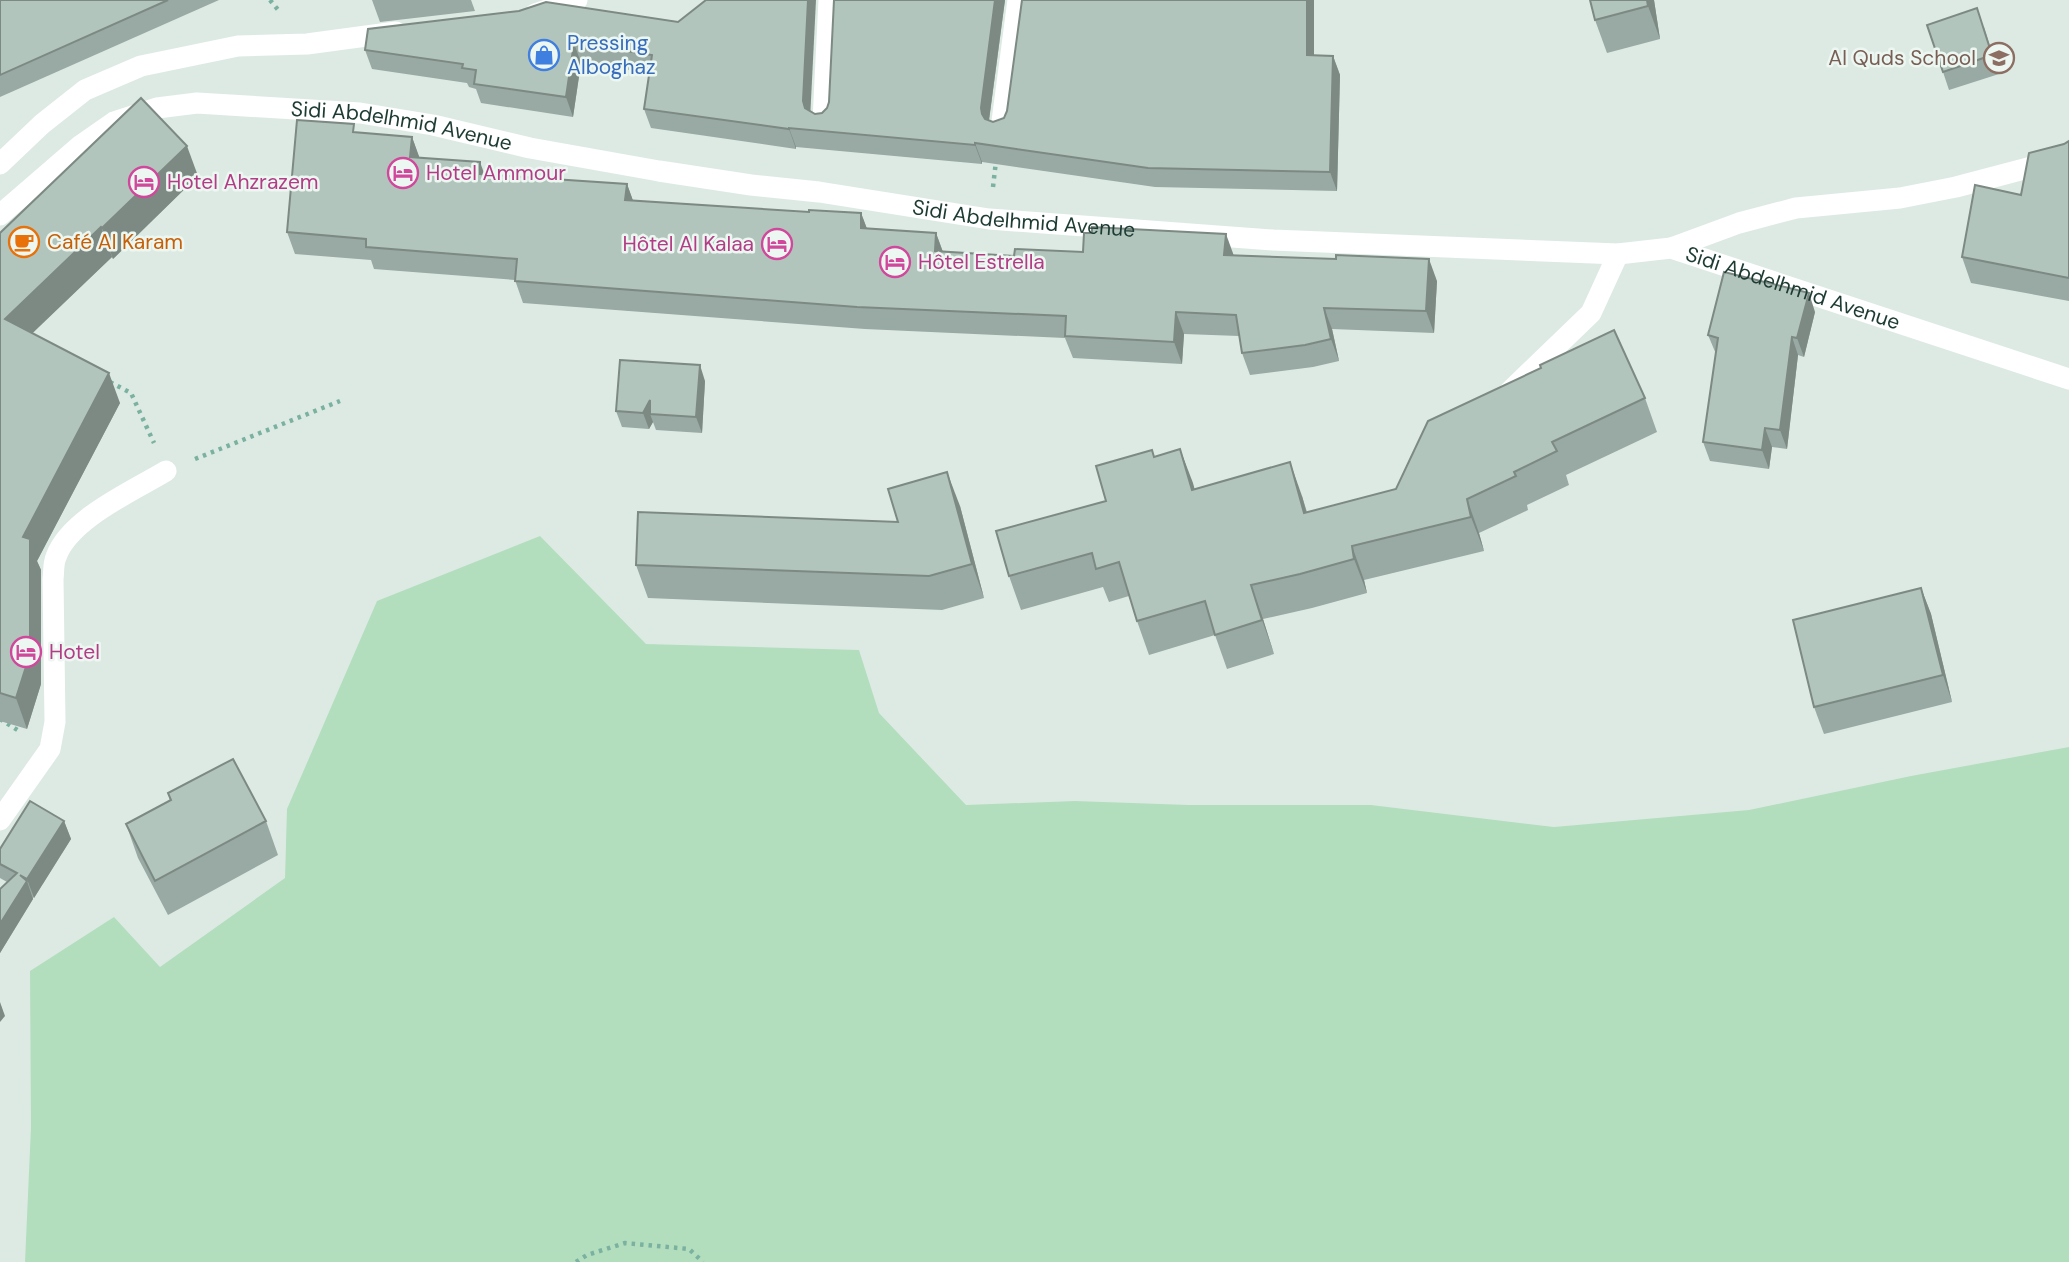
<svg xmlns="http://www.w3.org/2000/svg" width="2069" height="1262" font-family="'DM Sans',sans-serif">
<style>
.green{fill:#b3debe}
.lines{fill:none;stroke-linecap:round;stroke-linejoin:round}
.path{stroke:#7ab1a0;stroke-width:4.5;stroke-dasharray:3.5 5;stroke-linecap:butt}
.minor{stroke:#fff;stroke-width:21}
.wall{fill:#99a9a3}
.shaded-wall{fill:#7d8a84}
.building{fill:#b2c5bd;stroke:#7d8a84;stroke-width:2}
.labels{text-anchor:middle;stroke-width:5;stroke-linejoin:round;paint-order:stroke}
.shop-label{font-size:21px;fill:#366cbe;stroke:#edf7f2;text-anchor:start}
.education-label{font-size:21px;fill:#785e54;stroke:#edf7f2;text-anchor:end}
.street-label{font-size:21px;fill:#1d3b33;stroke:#edf7f2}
.hotel-label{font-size:21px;fill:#b23c85;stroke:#edf7f2;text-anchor:start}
.food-label{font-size:21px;fill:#c56008;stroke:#edf7f2;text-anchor:start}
</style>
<rect width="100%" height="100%" fill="#ddeae4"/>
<polygon class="green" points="540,536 646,644 859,650 879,713 966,805 1075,801 1189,805 1371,805 1554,827 1749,810 1911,776 2069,747 2069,1262 25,1262 31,1127 30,971 114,917 160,967 285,878 287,809 377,601"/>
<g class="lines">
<g class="path">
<polyline points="270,0 279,11"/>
<polyline points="993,187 996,161"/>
<polyline points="110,382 131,393 154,443"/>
<polyline points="195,459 340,401"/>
<polyline points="0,719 19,731"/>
<polyline points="576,1262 587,1255 625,1243 689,1249 703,1262"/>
</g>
<g class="minor">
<polyline points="535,14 577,0"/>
<polyline points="823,121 829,0"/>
<polyline points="1001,129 1018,0"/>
<polyline points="0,164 42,124 85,90 141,66 238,46 307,44 396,32"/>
<path id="s1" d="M0,215l81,-70 33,-23 43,-14 40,-5 163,10 73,12 97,23 129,23 92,14 68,7 170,27 284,21 345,14 53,-6 398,131"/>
<polyline points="1671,248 1739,223 1796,208 1900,198 1956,187 2069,157"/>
<polyline points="1508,393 1591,313 1618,254"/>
<path d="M0,820l50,-71 5,-27 -2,-143c1,-7 0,-15 3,-22 13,-38 77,-66 110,-86"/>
</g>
</g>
<g class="wall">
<polygon points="0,0 219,0 0,97"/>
<polygon points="372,0 471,0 475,11 380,22"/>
<polygon points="1005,0 989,121 993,122 1333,56 1340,75 1337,191 1155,187 982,162 982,164 796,147 796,149 651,128 644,109 649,73 581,63 573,117 481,103 476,89 469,87 467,83 372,69 365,50 519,11 546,2 810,112 815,114 822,113"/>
<polygon points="1590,0 1654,0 1660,39 1607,53 1595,20"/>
<polygon points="1984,27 1999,74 1949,90 1943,72"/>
<polygon points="357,132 412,137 419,157 485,174 627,184 633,201 809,212 861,213 867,229 936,233 943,252 1014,256 1083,252 1233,255 1437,281 1434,333 1332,329 1339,361 1313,367 1250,375 1242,353 1239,336 1184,334 1182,364 1073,358 1065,338 865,329 523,303 515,280 374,269 371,260 295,254 287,232"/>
<polygon points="2069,141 2069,301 1971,283 1962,257 2021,195"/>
<polygon points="198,176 113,259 112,257 32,333 120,403 37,561 41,570 41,684 27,729 0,721 0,233"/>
<polygon points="1815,312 1804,357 1798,355 1787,449 1772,447 1769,469 1710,461 1703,442 1716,354 1708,335"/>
<polygon points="705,381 702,433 656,430 653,422 649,429 622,427 616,411"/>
<polygon points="1645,398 1657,432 1566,475 1569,485 1527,505 1528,510 1479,533 1484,551 1364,580 1367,593 1312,608 1263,619 1274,654 1227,669 1215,635 1149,655 1137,621 1129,596 1109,602 1103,587 1021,610 1009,576 1106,501 1154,457 1180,449 1194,489 1302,496 1307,512 1396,489"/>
<polygon points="960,506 984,598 942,610 648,598 636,565 898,522"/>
<polygon points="1921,588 1931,614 1952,702 1824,734 1814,707"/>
<polygon points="168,793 266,821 278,855 168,915 138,858 126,824 170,800"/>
<polygon points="64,821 71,839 34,898 33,897 33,899 0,953 0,889 7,882 0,878 0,849"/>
</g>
<g class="shaded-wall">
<polygon points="808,0 816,0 810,120 803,101"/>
<polygon points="995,0 1005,0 988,127 982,114 981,108"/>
<polygon points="1307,0 1314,0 1314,75 1307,55"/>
<polygon points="1647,0 1654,0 1660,39 1648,6"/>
<polygon points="574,43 581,63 573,117 566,97"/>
<polygon points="1333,56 1340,75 1337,191 1330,172"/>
<polygon points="789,128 796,147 796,149 789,129"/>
<polygon points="412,137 420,159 410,157"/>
<polygon points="975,143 982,162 982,164 975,145"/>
<polygon points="187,146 198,176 113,259 102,228"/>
<polygon points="480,162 488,184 480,174"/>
<polygon points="627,184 635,206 625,200"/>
<polygon points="861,213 869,234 861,228"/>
<polygon points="101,227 112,257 16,349 5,319"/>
<polygon points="936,233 944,255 935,251"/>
<polygon points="1226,234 1234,256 1224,255"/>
<polygon points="1429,259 1437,281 1434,333 1426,311"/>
<polygon points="1809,293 1815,312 1804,357 1797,338"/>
<polygon points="1324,308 1332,329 1339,361 1331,339"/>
<polygon points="1176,312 1184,334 1182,364 1174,342"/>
<polygon points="1792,337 1798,355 1787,449 1780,430"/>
<polygon points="700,365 705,381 702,433 696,417"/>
<polygon points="109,373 120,403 37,561 41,570 41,684 27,729 16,698 23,537"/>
<polygon points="650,400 650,414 653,422 649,429 643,413"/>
<polygon points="1765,428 1772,447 1769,469 1762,450"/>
<polygon points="1180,449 1193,483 1204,524 1192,490"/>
<polygon points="1290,462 1302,496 1316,547 1304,513"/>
<polygon points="947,472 960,506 984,598 972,564"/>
<polygon points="1467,499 1479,533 1484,551 1471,517"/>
<polygon points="1352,546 1364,580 1367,593 1354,559"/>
<polygon points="1251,585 1263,619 1274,654 1262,620"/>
<polygon points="1921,588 1931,614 1952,702 1943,675"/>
<polygon points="64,821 71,839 34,898 27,879"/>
<polygon points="27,881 33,899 0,953 0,924"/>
<polygon points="0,1002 5,1016 0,1022"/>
</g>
<g class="building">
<polygon points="0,0 168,0 0,75"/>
<polygon points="706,0 808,0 803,101 805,108 815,114 822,113 827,108 829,102 834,0 995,0 981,108 982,114 985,119 993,122 1004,118 1007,111 1022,0 1307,0 1307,55 1333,56 1330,172 1148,168 975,143 975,145 789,128 789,129 644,109 652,55 574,43 566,97 474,84 476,70 462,68 463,64 365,50 368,29 519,11 546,2 678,22"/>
<polygon points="1590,0 1647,0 1648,6 1595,20"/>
<polygon points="1977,8 1992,55 1943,72 1927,25"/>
<polygon points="141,98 187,146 102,228 101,227 5,319 109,373 23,537 30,539 30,654 16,698 0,693 0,233"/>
<polygon points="297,120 354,124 353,132 412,137 410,157 480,162 480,174 627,184 625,200 809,212 809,210 861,213 861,228 936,233 935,251 1014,256 1015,249 1083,252 1084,233 1092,233 1092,227 1226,234 1224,255 1336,259 1336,255 1429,259 1426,311 1324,308 1331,339 1305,345 1242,353 1236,315 1176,312 1174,342 1065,336 1066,316 857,307 515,281 517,259 366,247 366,239 287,232"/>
<polygon points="2069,141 2069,278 1962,257 1975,185 2021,195 2029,153 2064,144"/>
<polygon points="1724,272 1809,293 1797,338 1792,337 1780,430 1765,428 1762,450 1703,442 1718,338 1708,335"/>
<polygon points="1614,330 1645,398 1552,442 1557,451 1514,472 1516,476 1467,499 1471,517 1352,546 1354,559 1300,574 1251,585 1262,620 1215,635 1205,601 1137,621 1119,562 1096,569 1092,553 1009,576 996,531 1106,501 1096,466 1152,450 1154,457 1180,449 1192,490 1290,462 1304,513 1396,489 1428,421 1541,368 1540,365"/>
<polygon points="620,360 700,365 696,417 650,414 650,400 643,413 616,411"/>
<polygon points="947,472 972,564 929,576 636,565 638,512 898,522 888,489"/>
<polygon points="1921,588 1943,675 1814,707 1793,620"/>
<polygon points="233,759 266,821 155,881 126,824 171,800 168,793"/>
<polygon points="30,801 64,821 27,879 20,875 27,881 0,924 0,889 17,873 0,864 0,849"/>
</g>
<defs>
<g id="shop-ring" transform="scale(1.575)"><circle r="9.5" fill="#edf7f2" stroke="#3f7fe0" stroke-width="1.5"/><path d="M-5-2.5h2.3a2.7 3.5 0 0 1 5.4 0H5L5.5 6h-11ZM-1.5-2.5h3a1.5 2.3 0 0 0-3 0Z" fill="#3f7fe0"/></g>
<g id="school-ring" transform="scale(1.575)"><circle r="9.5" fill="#edf7f2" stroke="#8d6e63" stroke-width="1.5"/><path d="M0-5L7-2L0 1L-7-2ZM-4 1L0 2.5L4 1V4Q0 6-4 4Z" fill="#8d6e63"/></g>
<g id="hotel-ring" transform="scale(1.575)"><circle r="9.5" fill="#edf7f2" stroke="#d1479c" stroke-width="1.5"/><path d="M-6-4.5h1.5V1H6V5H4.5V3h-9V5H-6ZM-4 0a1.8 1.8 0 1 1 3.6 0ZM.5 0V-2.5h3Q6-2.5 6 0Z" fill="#d1479c"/></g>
<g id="cafe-ring" transform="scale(1.575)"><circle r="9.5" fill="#edf7f2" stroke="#e8710a" stroke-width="1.5"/><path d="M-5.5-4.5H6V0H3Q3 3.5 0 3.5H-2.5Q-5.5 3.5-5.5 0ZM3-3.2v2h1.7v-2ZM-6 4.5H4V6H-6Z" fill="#e8710a"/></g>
</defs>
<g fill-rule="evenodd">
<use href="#shop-ring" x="544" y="55"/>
<use href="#school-ring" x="1999" y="58"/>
<use href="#hotel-ring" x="403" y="173"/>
<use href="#hotel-ring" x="144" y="182"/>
<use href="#cafe-ring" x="24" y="242"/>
<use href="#hotel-ring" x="777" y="244"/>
<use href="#hotel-ring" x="895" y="262"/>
<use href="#hotel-ring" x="26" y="652"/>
</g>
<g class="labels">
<g class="shop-label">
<text x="567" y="50">Pressing<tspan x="567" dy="24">Alboghaz</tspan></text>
</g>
<g class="education-label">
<text x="1976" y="65">Al Quds School</text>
</g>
<g class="street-label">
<text dy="7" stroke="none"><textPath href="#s1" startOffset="439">Sidi Abdelhmid Avenue</textPath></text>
<text dy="7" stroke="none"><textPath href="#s1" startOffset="1069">Sidi Abdelhmid Avenue</textPath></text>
<text dy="7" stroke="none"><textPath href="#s1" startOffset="1846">Sidi Abdelhmid Avenue</textPath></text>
</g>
<g class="hotel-label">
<text x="426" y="180">Hotel Ammour</text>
<text x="167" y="189">Hotel Ahzrazem</text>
<text x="754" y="251" text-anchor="end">Hôtel Al Kalaa</text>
<text x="918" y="269">Hôtel Estrella</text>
<text x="49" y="659">Hotel</text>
</g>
<g class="food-label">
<text x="47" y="249">Café Al Karam</text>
</g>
</g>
</svg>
